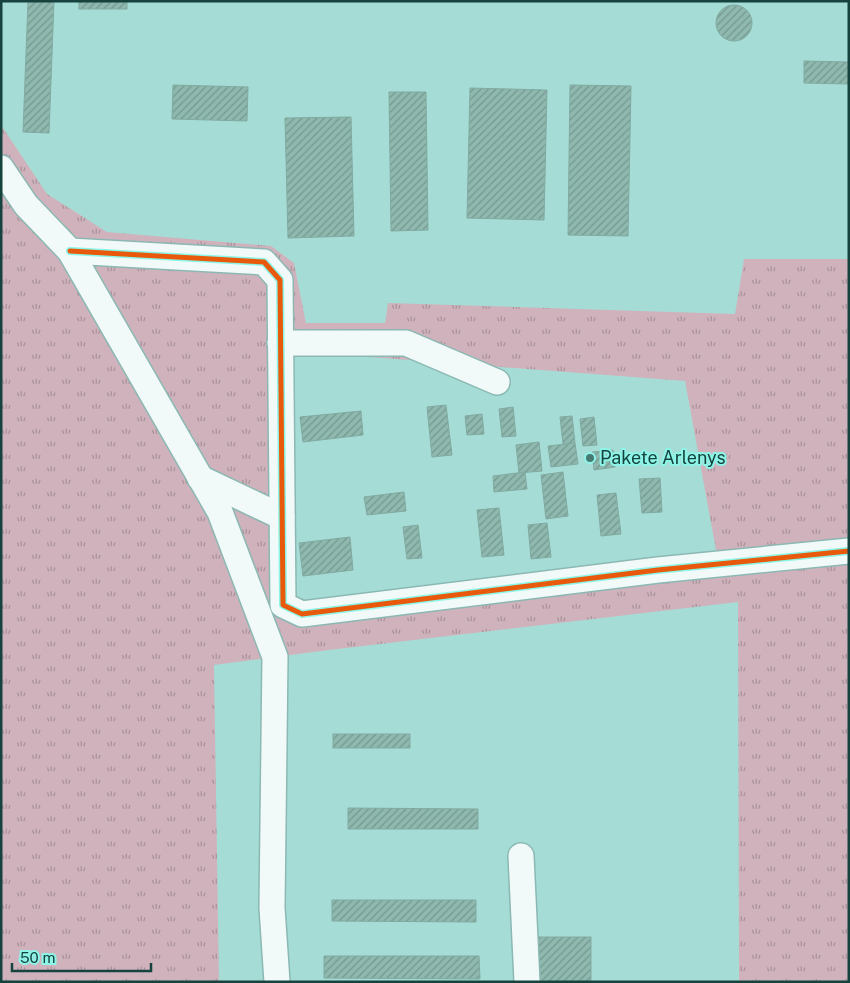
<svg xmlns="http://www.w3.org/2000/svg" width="850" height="983" font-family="'Public Sans',sans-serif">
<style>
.grass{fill:url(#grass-tufts);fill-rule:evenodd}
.building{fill:url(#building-hatch);stroke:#81aaa1}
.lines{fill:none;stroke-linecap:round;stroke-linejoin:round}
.minor-casing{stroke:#8bb8b3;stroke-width:28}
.minor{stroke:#f2faf9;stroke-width:25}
.cycleway-casing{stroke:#8df5e8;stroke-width:8}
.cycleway{stroke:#e8590c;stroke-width:5}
.poi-dot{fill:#487973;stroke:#8df5e8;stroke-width:2}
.labels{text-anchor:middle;stroke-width:4;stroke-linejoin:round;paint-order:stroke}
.poi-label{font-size:18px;fill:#16433e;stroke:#8df5e8;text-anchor:start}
</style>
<defs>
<pattern id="grass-tufts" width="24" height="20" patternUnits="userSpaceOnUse" patternTransform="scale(1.25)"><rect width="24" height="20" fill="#d0b2bc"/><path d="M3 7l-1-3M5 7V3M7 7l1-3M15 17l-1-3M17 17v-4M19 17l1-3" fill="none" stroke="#a8929a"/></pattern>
<pattern id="building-hatch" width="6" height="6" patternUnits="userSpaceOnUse" patternTransform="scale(1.25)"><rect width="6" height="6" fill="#8fb9af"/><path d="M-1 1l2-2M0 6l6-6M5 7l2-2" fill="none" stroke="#749890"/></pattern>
</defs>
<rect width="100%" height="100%" fill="#a5ddd6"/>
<path class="grass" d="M1,125l46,69 60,38 164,14 23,17 12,60h79l3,-20 347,11 9,-55h105v723h-110l-1,-380 -409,48 -115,15 5,317h-218zM290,351l395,30 33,180 -423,40z"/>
<g class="building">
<polygon points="28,1 54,1 49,133 23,132"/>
<rect x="79" y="1" width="48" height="8"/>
<circle cx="734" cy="23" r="18"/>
<polygon points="804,61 849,62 849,84 804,83"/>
<polygon points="173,85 248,87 247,121 172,119"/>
<polygon points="570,85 631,86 628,236 568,235"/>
<polygon points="470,88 547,90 544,220 467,218"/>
<polygon points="389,92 426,92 428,230 391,231"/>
<polygon points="351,117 354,236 288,238 285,118"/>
<polygon points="446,405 452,455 432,457 427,407"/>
<polygon points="513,407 516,436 502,437 499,409"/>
<polygon points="361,411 363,435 303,442 300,417"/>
<polygon points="482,414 484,434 467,435 465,416"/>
<polygon points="572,416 575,443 563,444 560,417"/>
<polygon points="594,417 597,445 583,446 580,419"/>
<polygon points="539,442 542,471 519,473 516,445"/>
<polygon points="575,443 578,464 551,467 548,446"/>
<polygon points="613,450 615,467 594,470 592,452"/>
<polygon points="525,472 527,489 494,492 493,476"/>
<polygon points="563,472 568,516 546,519 541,475"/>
<polygon points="660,478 662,512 642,513 639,479"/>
<polygon points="404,492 406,511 367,515 364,497"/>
<polygon points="616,493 621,534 601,536 597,495"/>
<polygon points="499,508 504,555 482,557 477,510"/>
<polygon points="547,523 551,557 531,559 528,525"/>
<polygon points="418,525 422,558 407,559 403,527"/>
<polygon points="350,537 353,570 303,576 299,543"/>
<rect x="333" y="734" width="77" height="14"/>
<polygon points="348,808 478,809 478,829 348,829"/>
<polygon points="332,900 476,900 476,922 332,921"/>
<rect x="535" y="937" width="56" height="45"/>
<polygon points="324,956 479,956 480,979 324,978"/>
</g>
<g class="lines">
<g class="minor-casing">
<g id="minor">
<polyline points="1,168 26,205 70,251 220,512 275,657 272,908 277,982"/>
<polyline points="70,251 264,262 280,280 283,605 302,614 658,570 849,551"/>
<polyline points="280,343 406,343 497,382"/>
<polyline points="200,478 282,517"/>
<polyline points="521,856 527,982"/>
</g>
</g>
<use href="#minor" class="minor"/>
<g class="cycleway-casing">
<polyline id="cycleway" points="70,251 264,262 280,280 283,605 302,614 658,570 849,551"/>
</g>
<use href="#cycleway" class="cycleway"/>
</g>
<circle class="poi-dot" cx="590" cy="458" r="5"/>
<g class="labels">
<g class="poi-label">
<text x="600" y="464">Pakete Arlenys</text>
</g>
</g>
<rect width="850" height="983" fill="none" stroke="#16433e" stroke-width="5"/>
<path d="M12 963v8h139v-8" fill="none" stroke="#16433e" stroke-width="2.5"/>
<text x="20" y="963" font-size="15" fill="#16433e" stroke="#8df5e8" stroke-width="4" paint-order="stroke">50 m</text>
</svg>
